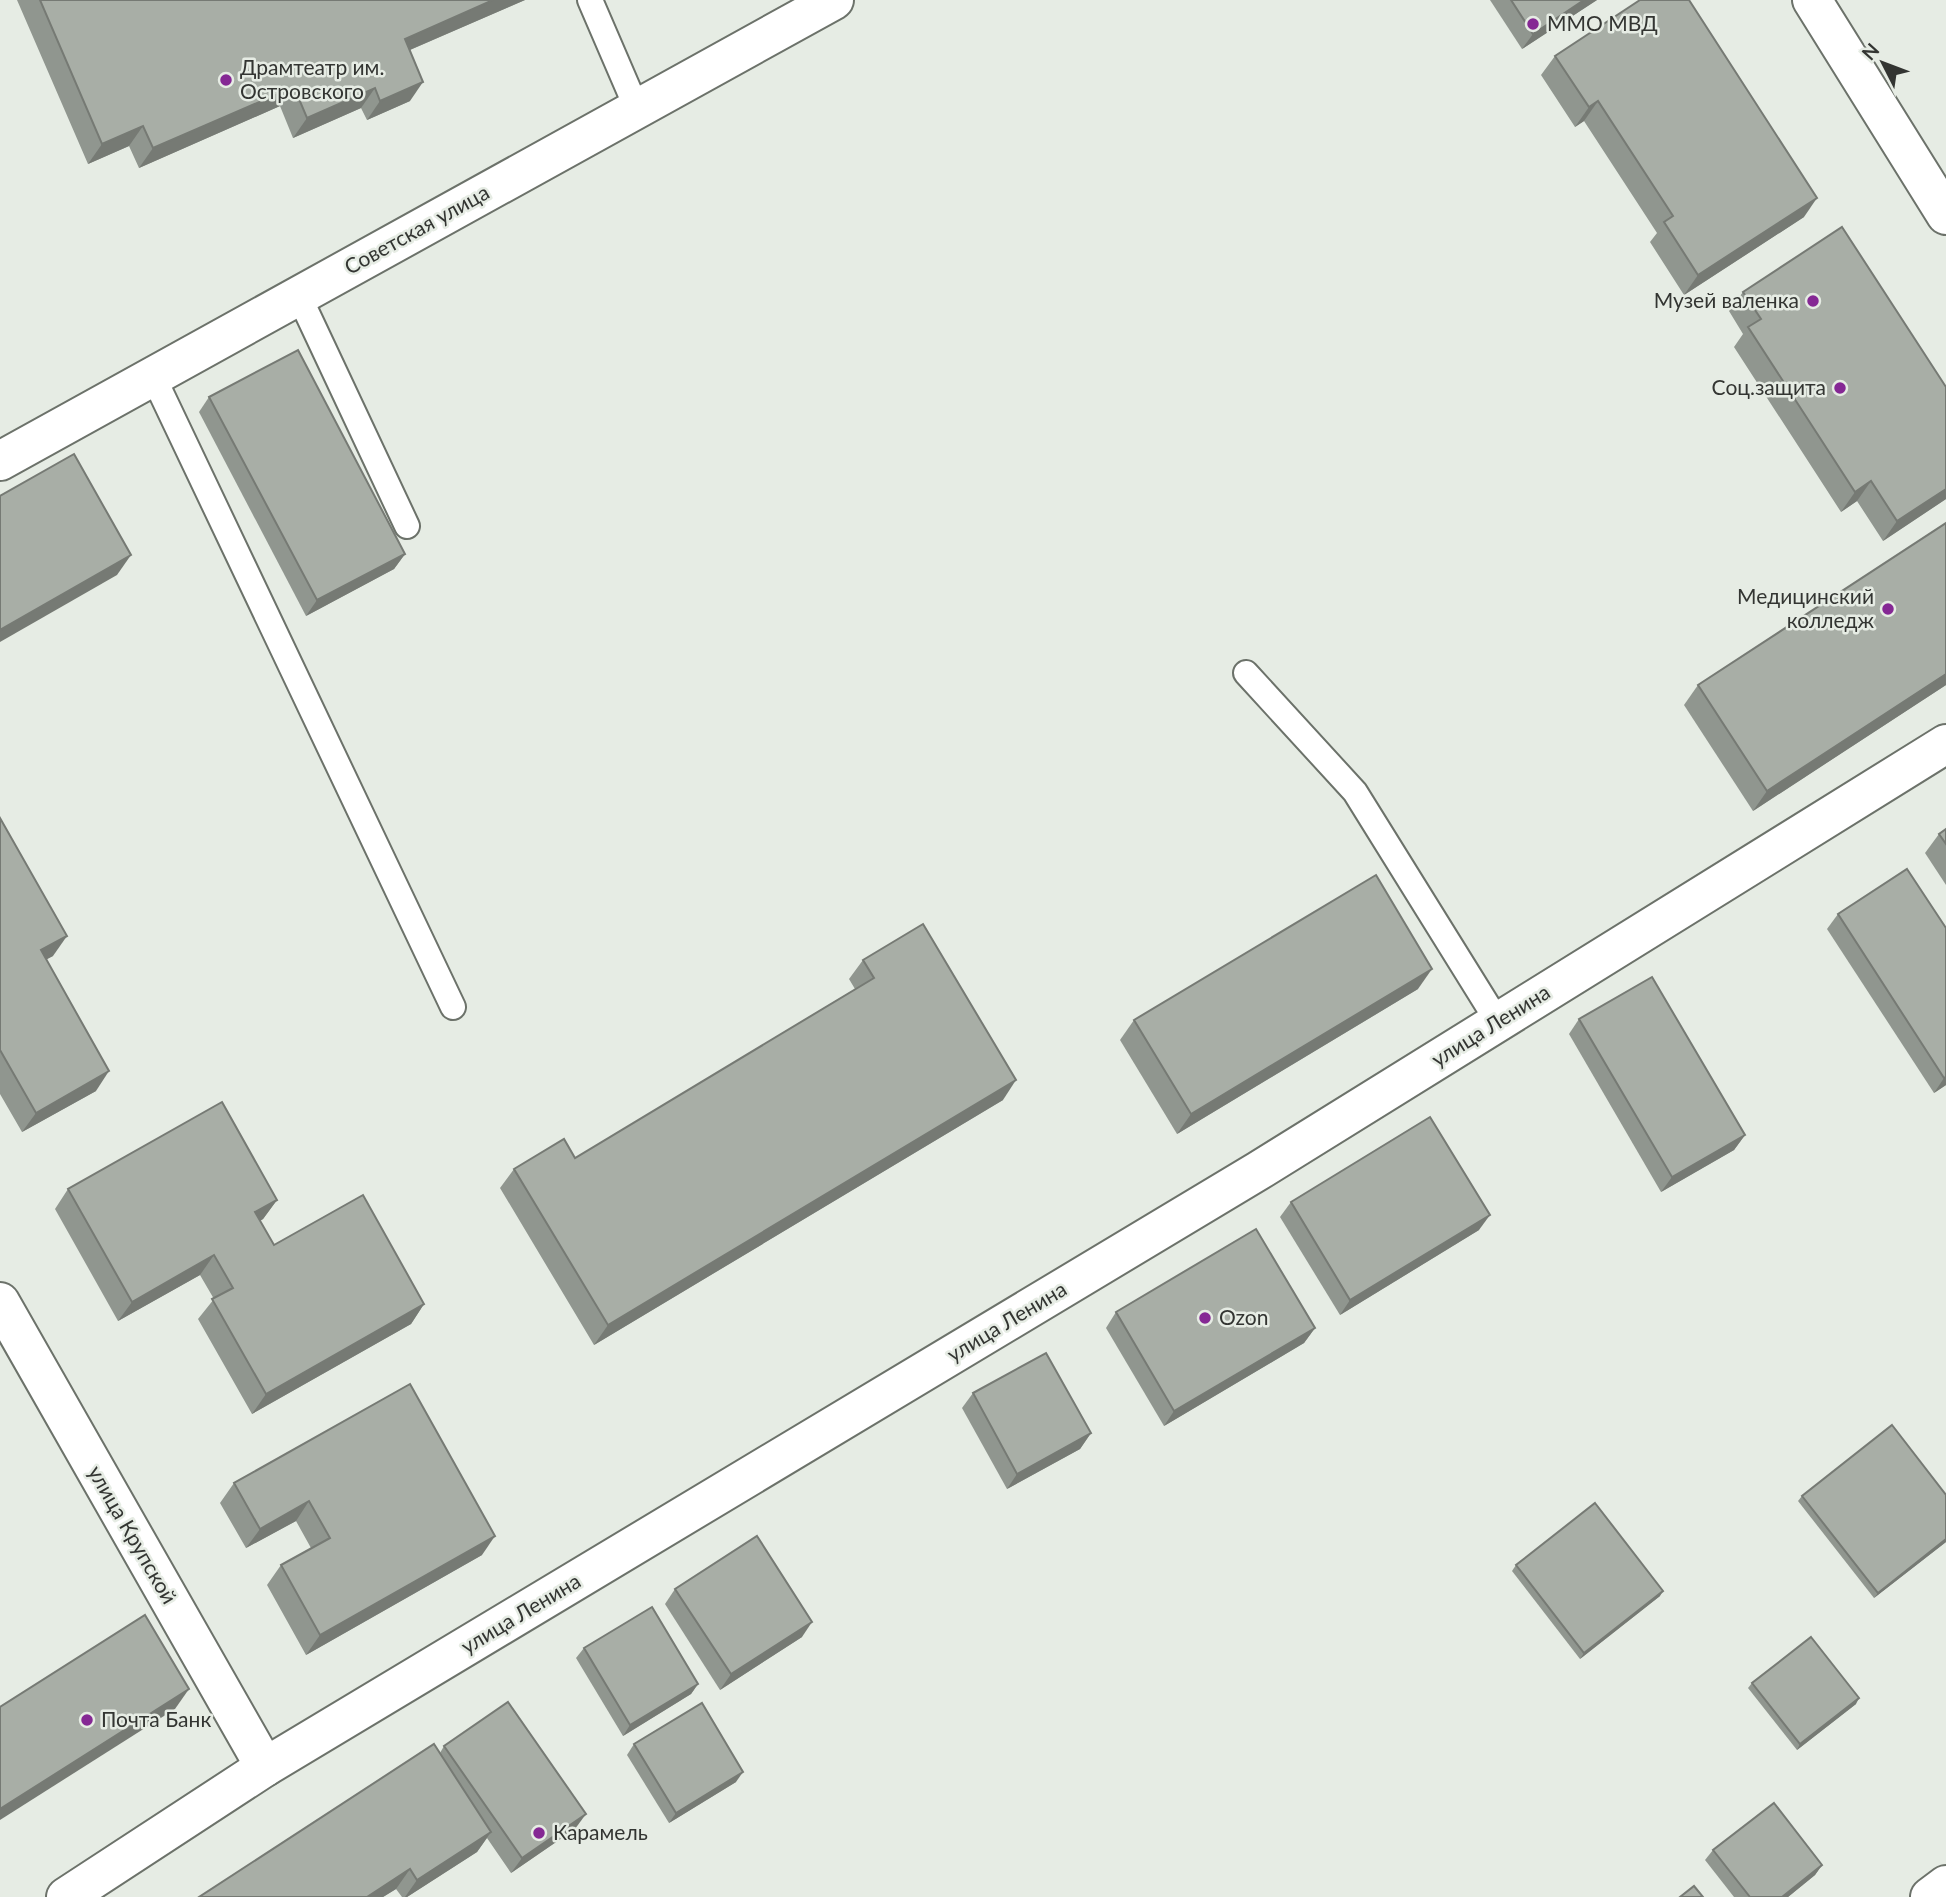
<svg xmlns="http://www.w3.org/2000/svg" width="1946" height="1897" font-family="Lato,sans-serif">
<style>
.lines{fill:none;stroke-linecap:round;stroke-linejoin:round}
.service-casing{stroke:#6c726a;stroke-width:28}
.minor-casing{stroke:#6c726a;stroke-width:42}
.tertiary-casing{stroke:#6c726a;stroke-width:42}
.service{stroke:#fff;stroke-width:24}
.minor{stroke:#fff;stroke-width:38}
.tertiary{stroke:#fff;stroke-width:38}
.wall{fill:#90968f}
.shaded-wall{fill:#767a74}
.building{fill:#a8aea6;stroke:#767a74;stroke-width:2}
.poi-dot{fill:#852894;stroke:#e6ece4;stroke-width:2.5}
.labels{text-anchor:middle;stroke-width:5;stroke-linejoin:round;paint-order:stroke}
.poi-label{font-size:21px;fill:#333532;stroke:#e6ece4;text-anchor:start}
.street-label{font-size:21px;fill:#333532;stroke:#e6ece4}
</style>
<rect width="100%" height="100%" fill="#e6ece4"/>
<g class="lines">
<g class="service-casing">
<g id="service">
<polyline points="590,0 637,109"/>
<polyline points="299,296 407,526"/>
<polyline points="153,376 453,1007"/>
<polyline points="1246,673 1355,792 1498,1022"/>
</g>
</g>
<g class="minor-casing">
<g id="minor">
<polyline points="0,1302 265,1767"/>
<polyline points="1930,1897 1946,1885"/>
</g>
</g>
<g class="tertiary-casing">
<g id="tertiary">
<polyline points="1812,0 1946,215"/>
<polyline points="0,461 834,0"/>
<polyline points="66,1897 265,1767 1258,1171 1946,744"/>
</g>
</g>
<use href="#service" class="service"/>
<use href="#minor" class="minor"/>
<use href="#tertiary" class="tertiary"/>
</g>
<g class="wall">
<polygon points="17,0 525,0 410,50 410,101 367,120 361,108 293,138 280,106 139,168 129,146 88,164"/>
<polygon points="1490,0 1597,0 1522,49"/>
<polygon points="1555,56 1804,217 1684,295 1650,242 1657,233 1584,121 1575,127 1541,75"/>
<polygon points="1743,292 1946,387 1946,499 1883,541 1857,501 1841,512 1734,347 1743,334 1729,311"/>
<polygon points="209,397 405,554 394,569 306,616 199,412"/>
<polygon points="1946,523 1946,685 1753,811 1684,705 1698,685"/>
<polygon points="0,818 53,956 46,959 96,1091 22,1132 0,1094"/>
<polygon points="1946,829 1946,885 1925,853 1939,834"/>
<polygon points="1907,869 1946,1085 1934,1093 1827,929 1838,914"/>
<polygon points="863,960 1003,1100 594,1345 500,1188 514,1169 575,1158 855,989 849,979"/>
<polygon points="1418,989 1177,1134 1120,1040 1134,1020"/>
<polygon points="1579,1019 1745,1135 1734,1150 1661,1192 1569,1034"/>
<polygon points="68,1189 277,1200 263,1219 260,1221 274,1245 424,1304 411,1324 252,1414 198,1319 214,1299 200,1275 118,1321 55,1209"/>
<polygon points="1291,1202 1479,1230 1340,1315 1280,1217"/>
<polygon points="1116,1312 1315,1328 1304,1343 1164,1426 1106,1328"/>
<polygon points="410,1384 482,1555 306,1655 267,1585 281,1565 311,1548 296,1521 246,1548 220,1503 234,1483"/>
<polygon points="973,1393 1091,1433 1080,1449 1007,1489 962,1408"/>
<polygon points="1802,1496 1946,1542 1874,1598 1798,1501"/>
<polygon points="1516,1565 1660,1596 1580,1659 1512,1571"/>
<polygon points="675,1589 802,1637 720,1690 665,1604"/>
<polygon points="584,1648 698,1684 691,1694 623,1736 576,1658"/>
<polygon points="1752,1683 1856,1704 1797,1750 1748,1688"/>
<polygon points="634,1744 736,1782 669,1823 627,1755"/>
<polygon points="444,1746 575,1829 511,1873 487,1838 477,1852 407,1897 402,1897 396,1889 383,1897 199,1897 440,1753"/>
<polygon points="1713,1850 1822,1865 1815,1875 1788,1897 1734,1897 1705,1860"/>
</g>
<g class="shaded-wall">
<polygon points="493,0 525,0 391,58 405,39"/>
<polygon points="1584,0 1597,0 1522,49 1533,34"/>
<polygon points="423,82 410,101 367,120 380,101"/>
<polygon points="294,87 280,106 139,168 153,148"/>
<polygon points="375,88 361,108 293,138 307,118"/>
<polygon points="1598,101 1584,121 1575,127 1589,107"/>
<polygon points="143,126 129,146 88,164 102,144"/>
<polygon points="1817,198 1804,217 1684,295 1698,275"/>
<polygon points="1871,481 1857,501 1841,512 1855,492"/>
<polygon points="1946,489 1946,499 1883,541 1897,521"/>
<polygon points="405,554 394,569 306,616 317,600"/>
<polygon points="131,555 117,575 0,642 0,630"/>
<polygon points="1946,674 1946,685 1753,811 1767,791"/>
<polygon points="67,936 53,956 27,970 41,950"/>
<polygon points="1432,969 1418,989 1177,1134 1191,1114"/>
<polygon points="109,1071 96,1091 22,1132 36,1113"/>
<polygon points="1946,1077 1946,1085 1934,1093 1944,1078"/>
<polygon points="1016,1080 1003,1100 594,1345 608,1325"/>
<polygon points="1745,1135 1734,1150 1661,1192 1672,1177"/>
<polygon points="277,1200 263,1219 241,1232 255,1212"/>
<polygon points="1490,1215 1479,1230 1340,1315 1350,1300"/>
<polygon points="214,1255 200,1275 118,1321 132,1302"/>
<polygon points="424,1304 411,1324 252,1414 266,1394"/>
<polygon points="1315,1328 1304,1343 1164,1426 1174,1411"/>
<polygon points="1091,1433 1080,1449 1007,1489 1017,1474"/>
<polygon points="309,1501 296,1521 246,1548 260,1529"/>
<polygon points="495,1536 482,1555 306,1655 320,1635"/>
<polygon points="1946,1539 1946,1542 1874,1598 1878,1593"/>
<polygon points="1663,1591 1660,1596 1580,1659 1584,1653"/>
<polygon points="812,1622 802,1637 720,1690 731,1674"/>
<polygon points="698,1684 691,1694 623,1736 630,1725"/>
<polygon points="189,1689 175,1709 0,1820 0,1809"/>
<polygon points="1859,1698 1856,1704 1797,1750 1800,1744"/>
<polygon points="743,1772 736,1782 669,1823 676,1813"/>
<polygon points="586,1814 575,1829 511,1873 522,1858"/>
<polygon points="491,1832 477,1852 407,1897 405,1897 417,1880"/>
<polygon points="1822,1865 1815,1875 1788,1897 1782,1897"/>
<polygon points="410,1869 396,1889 383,1897 367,1897"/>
</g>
<g class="building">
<polygon points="40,0 493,0 405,39 423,82 380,101 375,88 307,118 294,87 153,148 143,126 102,144"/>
<polygon points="1511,0 1584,0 1533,34"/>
<polygon points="1640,0 1689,0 1817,198 1698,275 1664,222 1673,216 1598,101 1589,107 1555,56"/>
<polygon points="1842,227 1946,387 1946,489 1897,521 1871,481 1855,492 1748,327 1761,319 1743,292"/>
<polygon points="298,350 405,554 317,600 209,397"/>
<polygon points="74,454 131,555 0,630 0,496"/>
<polygon points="1946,523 1946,674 1767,791 1698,685"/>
<polygon points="0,818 67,936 41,950 109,1071 36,1113 0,1050"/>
<polygon points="1946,829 1946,844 1939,834"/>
<polygon points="1907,869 1946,928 1946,1077 1944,1078 1838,914"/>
<polygon points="1376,875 1432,969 1191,1114 1134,1020"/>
<polygon points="923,924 1016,1080 608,1325 514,1169 564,1139 575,1158 874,978 863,960"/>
<polygon points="1652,977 1745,1135 1672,1177 1579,1019"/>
<polygon points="222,1102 277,1200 255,1212 274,1245 363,1195 424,1304 266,1394 212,1299 233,1288 214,1255 132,1302 68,1189"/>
<polygon points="1430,1117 1490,1215 1350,1300 1291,1202"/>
<polygon points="1256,1229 1315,1328 1174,1411 1116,1312"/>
<polygon points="1046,1353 1091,1433 1017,1474 973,1393"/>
<polygon points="410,1384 495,1536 320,1635 281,1565 330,1538 309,1501 260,1529 234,1483"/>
<polygon points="1892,1425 1946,1495 1946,1539 1878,1593 1802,1496"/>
<polygon points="1595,1503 1663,1591 1584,1653 1516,1565"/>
<polygon points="757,1536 812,1622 731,1674 675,1589"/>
<polygon points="652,1607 698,1684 630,1725 584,1648"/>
<polygon points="145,1615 189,1689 0,1809 0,1707"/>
<polygon points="1811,1637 1859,1698 1800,1744 1752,1683"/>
<polygon points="508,1702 586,1814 522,1858 444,1746"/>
<polygon points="702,1703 743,1772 676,1813 634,1744"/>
<polygon points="434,1744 491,1832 417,1880 410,1869 367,1897 199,1897"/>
<polygon points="1774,1803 1822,1865 1782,1897 1750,1897 1713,1850"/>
<polygon points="1694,1886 1703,1897 1680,1897"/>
</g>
<g class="poi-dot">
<circle cx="1533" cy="24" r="7"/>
<circle cx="226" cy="80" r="7"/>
<circle cx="1813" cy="301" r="7"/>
<circle cx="1840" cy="388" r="7"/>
<circle cx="1888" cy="609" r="7"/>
<circle cx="1205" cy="1318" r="7"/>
<circle cx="87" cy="1720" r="7"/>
<circle cx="539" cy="1833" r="7"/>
</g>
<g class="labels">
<g class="poi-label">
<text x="1547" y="31">ММО МВД</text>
<text x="240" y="75">Драмтеатр им.<tspan x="240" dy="24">Островского</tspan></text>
<text x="1799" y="308" text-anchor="end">Музей валенка</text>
<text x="1826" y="395" text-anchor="end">Соц.защита</text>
<text x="1874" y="604" text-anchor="end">Медицинский<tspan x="1874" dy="24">колледж</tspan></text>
<text x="1219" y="1325">Ozon</text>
<text x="101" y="1727">Почта Банк</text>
<text x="553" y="1840">Карамель</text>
</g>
<g class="street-label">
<text transform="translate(417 230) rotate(-29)" y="7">Советская улица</text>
<text transform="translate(1491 1026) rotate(-32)" y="7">улица Ленина</text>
<text transform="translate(1007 1322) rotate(-31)" y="7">улица Ленина</text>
<text transform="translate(132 1535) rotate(60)" y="7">улица Крупской</text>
<text transform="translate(521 1614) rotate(-31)" y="7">улица Ленина</text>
</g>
</g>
<g transform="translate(1883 63) rotate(312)" stroke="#e6ece4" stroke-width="5" paint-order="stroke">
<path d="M0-5L12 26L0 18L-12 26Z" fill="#333532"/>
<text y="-10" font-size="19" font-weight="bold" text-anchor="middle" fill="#333532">N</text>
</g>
</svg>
